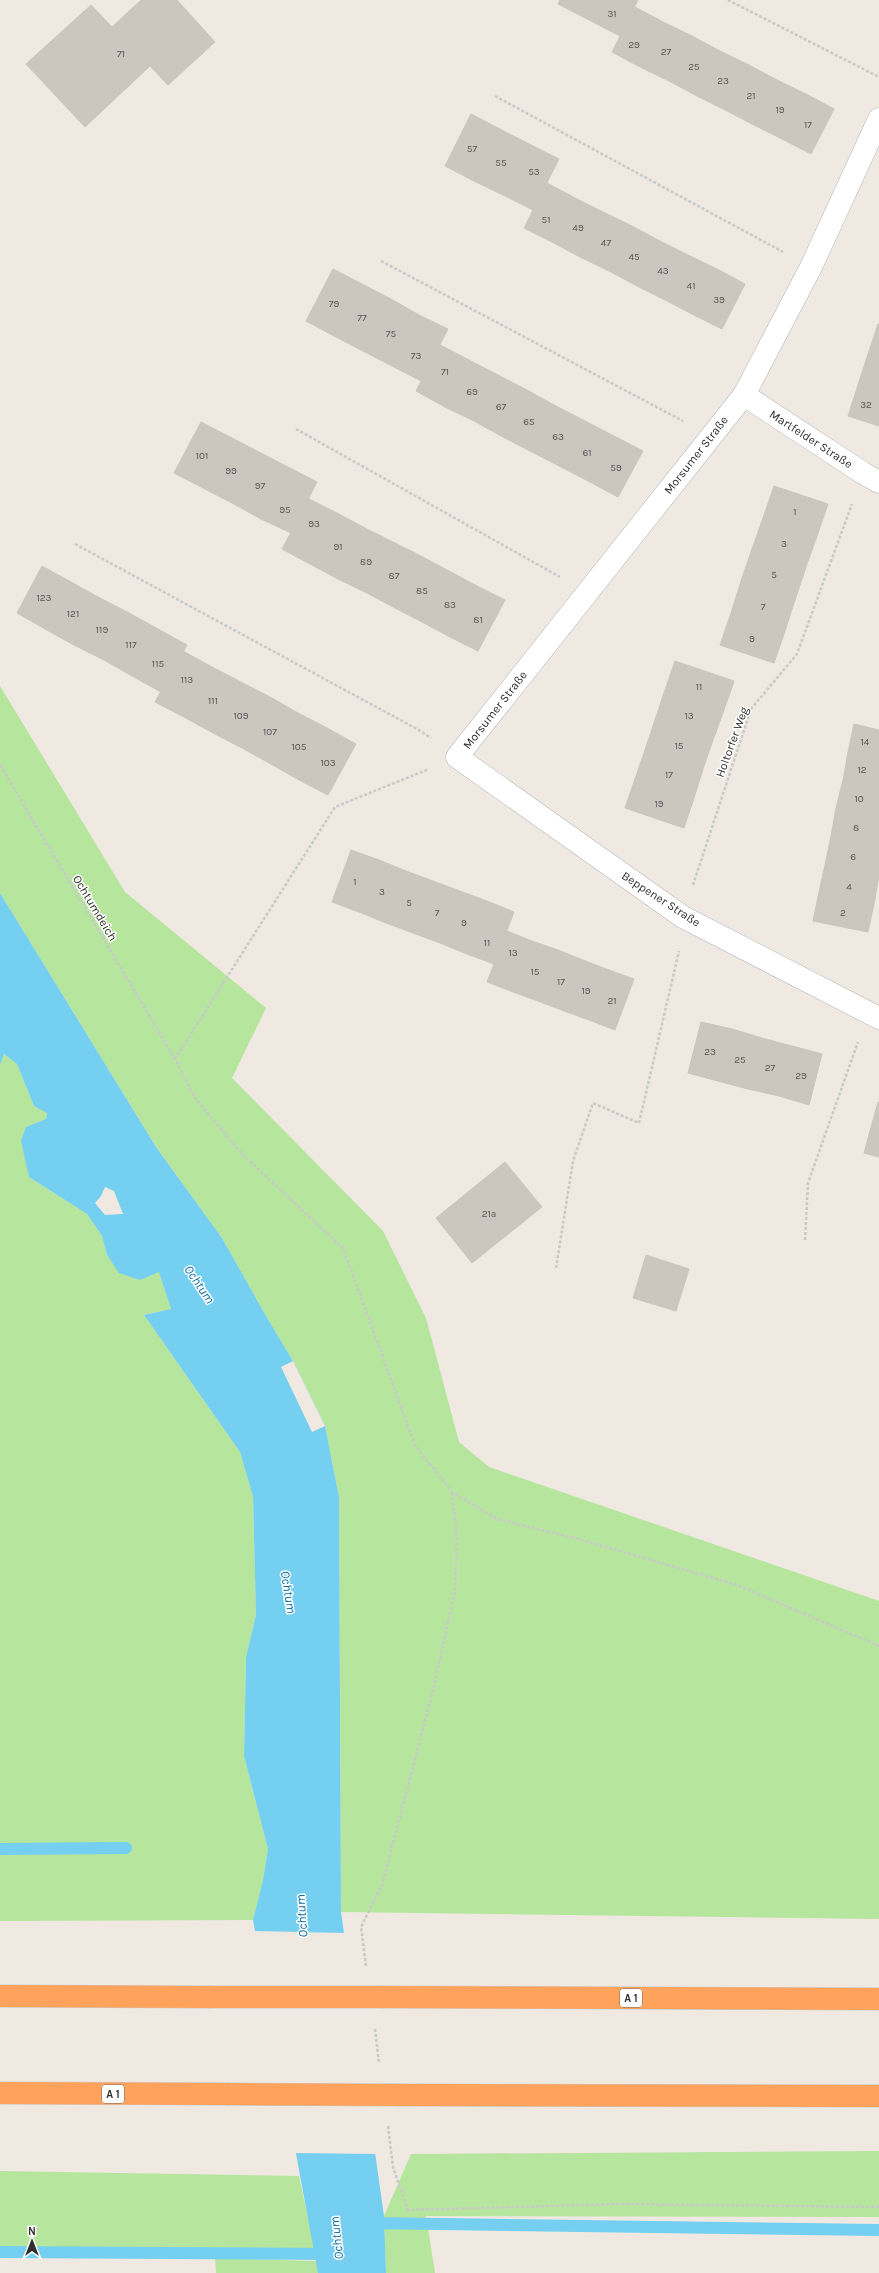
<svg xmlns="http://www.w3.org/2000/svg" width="879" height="2273" font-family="Karla,sans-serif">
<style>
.green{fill:#b6e59e}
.water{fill:#75cff0;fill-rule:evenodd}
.pier{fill:#efe9e1}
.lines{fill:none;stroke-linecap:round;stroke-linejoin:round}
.stream{stroke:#75cff0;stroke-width:12}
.building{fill:#cbc7bf;stroke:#cbc5ba}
.street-casing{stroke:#b4b7c1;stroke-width:23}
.highway-casing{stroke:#c9c9c9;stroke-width:23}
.path{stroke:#c9c9c9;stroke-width:2.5;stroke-dasharray:3 2;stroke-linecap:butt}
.street{stroke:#fff;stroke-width:22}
.highway{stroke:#ffa35c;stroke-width:22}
.highway-bridge-casing{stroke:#c9c9c9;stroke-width:23;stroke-linecap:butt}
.highway-bridge{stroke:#ffa35c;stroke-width:22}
.labels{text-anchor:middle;stroke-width:3;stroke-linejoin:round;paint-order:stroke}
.number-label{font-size:10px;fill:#555452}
.shield{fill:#fff;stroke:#6d6d6d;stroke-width:1}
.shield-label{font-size:11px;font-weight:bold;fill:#2e2e2e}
.street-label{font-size:12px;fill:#2e2e2e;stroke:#fff}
.water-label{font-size:13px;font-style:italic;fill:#0d6fa3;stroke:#fff}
</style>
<rect width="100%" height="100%" fill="#efe9e1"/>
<g class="green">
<polygon points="0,686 125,892 266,1008 232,1078 383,1231 426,1318 459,1442 489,1467 879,1601 879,1919 341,1912 339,1497 325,1426 293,1361 266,1316 222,1238 156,1147 0,893"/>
<polygon points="4,1054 17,1064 34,1106 47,1112 46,1119 26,1127 29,1177 87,1214 102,1236 107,1255 140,1280 159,1271 171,1309 144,1315 240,1452 253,1497 256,1615 246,1657 244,1756 268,1849 263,1880 253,1920 0,1921 0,1065"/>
<polygon points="879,2151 879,2217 426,2216 435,2273 386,2273 384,2216 411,2154"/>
<polygon points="0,2171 299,2176 315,2250 0,2247"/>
<polygon points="215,2258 317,2261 318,2273 216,2273"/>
</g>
<path class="water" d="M0,893l156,254 66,91 44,78 27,45 32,65 14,71 2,415 43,304 2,57h-68l-65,-353 10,-40 5,-31 -24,-93 2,-99 10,-42 -3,-118 -13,-45 -96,-137 27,-6 -12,-37 -19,8 -21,-7 -12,-18 -5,-19 -15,-22 -58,-37 -8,-36 5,-14 20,-8 1,-6 -13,-7 -17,-42 -13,-10 -4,11zM105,1187l9,4 9,23 -18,1 -10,-12 6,-7z"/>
<g class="pier">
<polygon points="293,1361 325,1426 312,1432 281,1367"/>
<polygon points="253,1931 346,1933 378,2154 293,2153"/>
</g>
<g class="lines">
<g class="stream">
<polyline points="0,1849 126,1848"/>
<polyline points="368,2223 879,2230"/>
<polyline points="0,2252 331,2254"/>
</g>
</g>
<g class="building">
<polygon points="141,0 177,0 215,42 168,85 150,66 85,127 26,64 91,5 112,27"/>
<polygon points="560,0 599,0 589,20 558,4"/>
<polygon points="599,0 638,0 620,36 589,20"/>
<polygon points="635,7 663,22 640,67 612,52"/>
<polygon points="663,22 692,36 669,81 640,67"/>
<polygon points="692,36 720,51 697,96 669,81"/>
<polygon points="720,51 749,65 725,110 697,96"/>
<polygon points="749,65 777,80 754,125 725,110"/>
<polygon points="777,80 806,94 782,139 754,125"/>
<polygon points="806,94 834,109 811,154 782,139"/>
<polygon points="471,114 500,129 474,181 445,166"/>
<polygon points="500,129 529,144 503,195 474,181"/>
<polygon points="529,144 559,159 533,210 503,195"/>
<polygon points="547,183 575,198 552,242 524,228"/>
<polygon points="575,198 603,212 580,257 552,242"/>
<polygon points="603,212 632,226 609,271 580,257"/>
<polygon points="632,226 660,241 637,286 609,271"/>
<polygon points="660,241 688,255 665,300 637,286"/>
<polygon points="688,255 717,269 694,315 665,300"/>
<polygon points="333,269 362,284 334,336 306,321"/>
<polygon points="717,269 745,284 722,329 694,315"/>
<polygon points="362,284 391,299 363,351 334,336"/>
<polygon points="391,299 419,315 392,366 363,351"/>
<polygon points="419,315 448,329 421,381 392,366"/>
<polygon points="878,324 879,324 879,358 868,354"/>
<polygon points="440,345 469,360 445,407 416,391"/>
<polygon points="868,354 879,358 879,392 858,385"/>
<polygon points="469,360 498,375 474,421 445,407"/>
<polygon points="498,375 527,390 503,437 474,421"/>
<polygon points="858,385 879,392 879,426 848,416"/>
<polygon points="527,390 556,406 532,452 503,437"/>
<polygon points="556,406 585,421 561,467 532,452"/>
<polygon points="585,421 614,436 590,482 561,467"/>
<polygon points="201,422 230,437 203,488 174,473"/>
<polygon points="614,436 643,451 618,497 590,482"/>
<polygon points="230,437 259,452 232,503 203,488"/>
<polygon points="259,452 288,467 261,519 232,503"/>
<polygon points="288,467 317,482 291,533 261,519"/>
<polygon points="774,486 828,504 817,536 763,518"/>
<polygon points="309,499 337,513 310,564 282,549"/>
<polygon points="337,513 365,528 338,579 310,564"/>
<polygon points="763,518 817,536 806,567 752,549"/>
<polygon points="365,528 393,542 367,593 338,579"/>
<polygon points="393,542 421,556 395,608 367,593"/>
<polygon points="752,549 806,567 795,600 741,581"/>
<polygon points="421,556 449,571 422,622 395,608"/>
<polygon points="42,566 71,582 45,629 17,613"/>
<polygon points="449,571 477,586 450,637 422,622"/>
<polygon points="741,581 795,600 785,631 731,613"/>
<polygon points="71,582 100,598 74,645 45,629"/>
<polygon points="477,586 505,600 478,651 450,637"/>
<polygon points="100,598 129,613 104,660 74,645"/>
<polygon points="129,613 158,629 132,676 104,660"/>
<polygon points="731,613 785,631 774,663 720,645"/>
<polygon points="158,629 187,645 161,692 132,676"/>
<polygon points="183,651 212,667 184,717 155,702"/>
<polygon points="675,661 734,681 724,710 665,690"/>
<polygon points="212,667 241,682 213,733 184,717"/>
<polygon points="241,682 270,697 242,748 213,733"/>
<polygon points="665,690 724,710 713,740 655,720"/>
<polygon points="270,697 298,713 271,764 242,748"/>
<polygon points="298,713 327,728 299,780 271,764"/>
<polygon points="655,720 713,740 703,769 645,750"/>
<polygon points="854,724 879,730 879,759 848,752"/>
<polygon points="327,728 356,744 328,795 299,780"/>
<polygon points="645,750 703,769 694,798 635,779"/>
<polygon points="848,752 879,759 879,788 843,780"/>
<polygon points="635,779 694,798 684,828 625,808"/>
<polygon points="843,780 879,788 879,817 836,808"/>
<polygon points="836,808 879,817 879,847 831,836"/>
<polygon points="831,836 879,847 879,876 825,865"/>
<polygon points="351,850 379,860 359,912 332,902"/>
<polygon points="379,860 406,871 386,923 359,912"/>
<polygon points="825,865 879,876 874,904 819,892"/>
<polygon points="406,871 433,881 413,933 386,923"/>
<polygon points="433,881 460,891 440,943 413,933"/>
<polygon points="460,891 487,901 467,954 440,943"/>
<polygon points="819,892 874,904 868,932 813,921"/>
<polygon points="487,901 514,912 494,964 467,954"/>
<polygon points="507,931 532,941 513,992 487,982"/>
<polygon points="532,941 558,950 538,1001 513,992"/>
<polygon points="558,950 583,960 564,1011 538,1001"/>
<polygon points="583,960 609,970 589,1020 564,1011"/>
<polygon points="609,970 634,979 615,1030 589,1020"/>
<polygon points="701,1022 732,1029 718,1081 688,1073"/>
<polygon points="732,1029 762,1038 748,1089 718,1081"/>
<polygon points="762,1038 792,1046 779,1096 748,1089"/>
<polygon points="792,1046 822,1054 809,1105 779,1096"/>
<polygon points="878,1102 879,1103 879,1157 864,1153"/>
<polygon points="505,1162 542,1207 472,1263 436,1218"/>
<polygon points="646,1255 689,1269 676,1311 633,1298"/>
</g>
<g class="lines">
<g class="street-casing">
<g id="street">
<polyline points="879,119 811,267 744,395 457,757 683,917 879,1018"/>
<polyline points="744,395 863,473 879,482"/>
</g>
</g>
<g class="highway-casing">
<g id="highway">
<polyline points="0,1996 208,1997"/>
<polyline points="384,1997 879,1999"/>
<polyline points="0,2093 226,2094"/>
<polyline points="401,2095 879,2096"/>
</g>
</g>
<g class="path">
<polyline points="728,0 879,77"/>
<polyline points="495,96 783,252"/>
<polyline points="381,261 683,421"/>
<polyline points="296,429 560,577"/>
<polyline points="75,544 417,729 431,738"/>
<polyline points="0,765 175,1059 195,1098 243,1155 343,1248 415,1445 452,1492 497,1519 582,1540 737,1585 879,1646"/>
<polyline points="693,885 751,709 797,654 852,504"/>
<polyline points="175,1059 335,807 429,769"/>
<polyline points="805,1240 808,1183 858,1042"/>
<polyline points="556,1268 573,1161 593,1103 639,1123 679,951"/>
<polyline points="366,1966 361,1927 382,1885 432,1694 455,1591 457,1540 452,1492"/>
<polyline points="375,2029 379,2063"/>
<polyline points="388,2126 393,2167 408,2210 620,2204 879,2207"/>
</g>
<use href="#street" class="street"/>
<use href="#highway" class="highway"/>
<g class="highway-bridge-casing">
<g id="highway-bridge">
<polyline points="208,1997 384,1997"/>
<polyline points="226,2094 401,2095"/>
</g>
</g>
<use href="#highway-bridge" class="highway-bridge"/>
</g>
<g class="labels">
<g class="number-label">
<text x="612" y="17">31</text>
<text x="634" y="48">29</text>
<text x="666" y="55">27</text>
<text x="121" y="57">71</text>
<text x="694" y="70">25</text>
<text x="723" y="84">23</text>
<text x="751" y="99">21</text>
<text x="780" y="113">19</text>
<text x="808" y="128">17</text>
<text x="472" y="152">57</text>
<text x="501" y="166">55</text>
<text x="534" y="175">53</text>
<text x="546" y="223">51</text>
<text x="578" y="231">49</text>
<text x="606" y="246">47</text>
<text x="634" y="260">45</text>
<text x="663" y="274">43</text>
<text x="691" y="289">41</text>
<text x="719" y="303">39</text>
<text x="334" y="307">79</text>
<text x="362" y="321">77</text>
<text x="391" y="337">75</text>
<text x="416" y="359">73</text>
<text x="445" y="375">71</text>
<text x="472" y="395">69</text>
<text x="866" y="408">32</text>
<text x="501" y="410">67</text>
<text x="529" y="425">65</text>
<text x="558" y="440">63</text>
<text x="587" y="456">61</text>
<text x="202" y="459">101</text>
<text x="616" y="471">59</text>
<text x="231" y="474">99</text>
<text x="260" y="489">97</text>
<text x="285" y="513">95</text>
<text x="795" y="515">1</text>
<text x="314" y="527">93</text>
<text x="784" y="547">3</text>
<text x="338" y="550">91</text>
<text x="366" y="565">89</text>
<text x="774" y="578">5</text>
<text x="394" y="579">87</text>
<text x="422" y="594">85</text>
<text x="44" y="601">123</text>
<text x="450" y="608">83</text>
<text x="763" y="610">7</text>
<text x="73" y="617">121</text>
<text x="478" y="623">81</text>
<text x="102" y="633">119</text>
<text x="752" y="642">9</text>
<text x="131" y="648">117</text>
<text x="158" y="667">115</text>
<text x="187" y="683">113</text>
<text x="699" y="690">11</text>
<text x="213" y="704">111</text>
<text x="241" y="719">109</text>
<text x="689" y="719">13</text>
<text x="270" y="735">107</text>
<text x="865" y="745">14</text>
<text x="679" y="749">15</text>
<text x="299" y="750">105</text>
<text x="328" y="766">103</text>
<text x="862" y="773">12</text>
<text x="669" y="778">17</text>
<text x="859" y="802">10</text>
<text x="659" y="807">19</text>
<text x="856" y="831">8</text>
<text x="853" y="860">6</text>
<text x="355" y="885">1</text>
<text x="849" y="890">4</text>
<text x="382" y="895">3</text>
<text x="409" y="906">5</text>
<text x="437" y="916">7</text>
<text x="843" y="916">2</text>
<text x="464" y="926">9</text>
<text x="487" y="946">11</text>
<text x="513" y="956">13</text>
<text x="535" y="975">15</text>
<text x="561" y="985">17</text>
<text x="586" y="994">19</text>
<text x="612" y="1004">21</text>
<text x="710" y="1055">23</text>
<text x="740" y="1063">25</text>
<text x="770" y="1071">27</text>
<text x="801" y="1079">29</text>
<text x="489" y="1217">21a</text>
</g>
<g class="shield">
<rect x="620" y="1989" width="22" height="18" rx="3"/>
<rect x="102" y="2085" width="22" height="18" rx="3"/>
</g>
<g class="shield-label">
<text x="631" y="2002">A 1</text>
<text x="113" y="2098">A 1</text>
</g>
<g class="street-label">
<text transform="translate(811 439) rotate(33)" y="4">Martfelder Straße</text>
<text transform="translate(696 455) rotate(-52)" y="4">Morsumer Straße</text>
<text transform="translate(495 710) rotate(-52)" y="4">Morsumer Straße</text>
<text transform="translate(732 742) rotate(-70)" y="4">Holtorfer Weg</text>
<text transform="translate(661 899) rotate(33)" y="4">Beppener Straße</text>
<text transform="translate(95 908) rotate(59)" y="4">Ochtumdeich</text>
</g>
<g class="water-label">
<text transform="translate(200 1284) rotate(56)" y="5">Ochtum</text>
<text transform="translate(289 1592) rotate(81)" y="5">Ochtum</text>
<text transform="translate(301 1916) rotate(-94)" y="5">Ochtum</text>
<text transform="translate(336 2238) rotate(-96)" y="5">Ochtum</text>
</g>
</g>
<g transform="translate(32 2241)" stroke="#ffffff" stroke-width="3" paint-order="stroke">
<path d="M0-3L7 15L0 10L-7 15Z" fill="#2e2e2e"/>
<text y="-6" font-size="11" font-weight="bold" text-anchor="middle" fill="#2e2e2e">N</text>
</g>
</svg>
